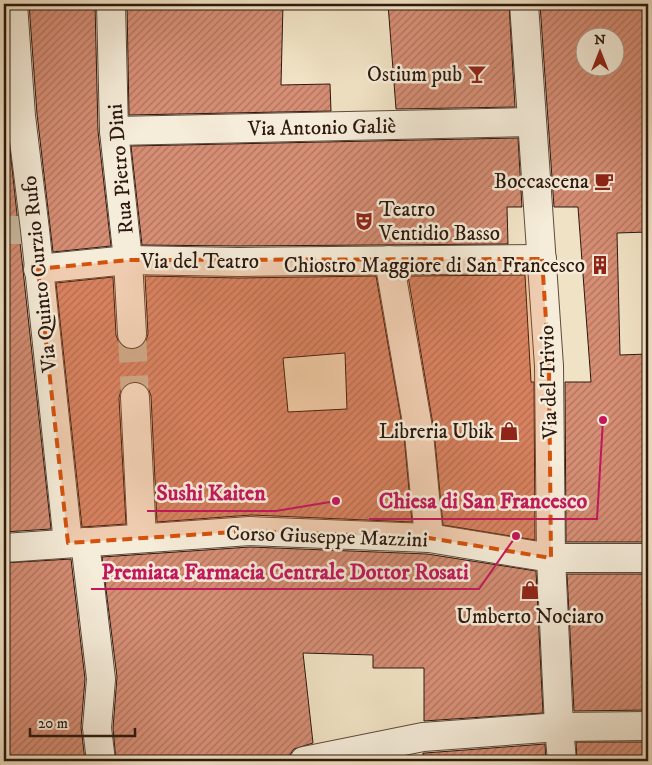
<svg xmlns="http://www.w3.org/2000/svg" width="652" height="765" font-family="'IM FELL DW Pica',serif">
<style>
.building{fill:url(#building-hatch);stroke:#2d180f;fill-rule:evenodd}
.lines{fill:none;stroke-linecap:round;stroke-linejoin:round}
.minor-tunnel{stroke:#c9baa0;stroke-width:28;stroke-dasharray:28 14;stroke-linecap:butt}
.minor-casing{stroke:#5e4a3c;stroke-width:30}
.minor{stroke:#f5ecd9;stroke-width:28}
.marked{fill:#d5520c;fill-opacity:0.2;stroke:#d5520c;stroke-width:4;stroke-dasharray:10 6;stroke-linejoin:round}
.labels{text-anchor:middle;stroke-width:5;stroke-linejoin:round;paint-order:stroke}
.poi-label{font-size:21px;fill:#2d180f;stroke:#f5ecd9;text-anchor:end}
.street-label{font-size:21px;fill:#2d180f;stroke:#f5ecd9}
.leader{fill:none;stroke:#c2185b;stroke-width:2}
.callout-dot{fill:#c2185b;stroke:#f5ecd9;stroke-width:2}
.callout-label{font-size:22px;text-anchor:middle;font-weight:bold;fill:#c2185b;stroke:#f5ecd9;stroke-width:5;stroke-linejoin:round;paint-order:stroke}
</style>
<defs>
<pattern id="building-hatch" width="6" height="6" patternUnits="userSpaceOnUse" patternTransform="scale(1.25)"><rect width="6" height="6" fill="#d68e75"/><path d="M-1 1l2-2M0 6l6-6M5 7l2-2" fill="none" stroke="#ae735e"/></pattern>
</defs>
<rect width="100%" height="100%" fill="#f0e2c4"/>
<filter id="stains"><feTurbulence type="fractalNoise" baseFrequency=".004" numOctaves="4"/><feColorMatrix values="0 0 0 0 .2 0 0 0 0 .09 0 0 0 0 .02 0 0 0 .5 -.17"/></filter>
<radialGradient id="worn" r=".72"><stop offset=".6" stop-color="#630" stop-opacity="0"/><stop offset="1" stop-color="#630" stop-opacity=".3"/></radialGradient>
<g class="building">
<polygon points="29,4 95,4 98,131 111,246 53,252 37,114"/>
<polygon points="127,4 283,4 281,85 330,84 331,111 129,115"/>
<polygon points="388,4 509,4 515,107 396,109"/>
<path d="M540,4h108v228l-31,1 3,122 28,-1v188h-82l-1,-160h26l-13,-175h-24zM584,38h30v30h-30z"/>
<polygon points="4,94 51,529 4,532"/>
<polygon points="518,138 522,207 507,207 508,244 239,246 142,245 131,146"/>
<polygon points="525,275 531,382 534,382 535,540 443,525 434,431 408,276"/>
<path d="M145,276l94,2 137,-2 28,160 8,86 -161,-7 -94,7 -6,-126 -3,-8 -5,-5 -8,-2 -9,3 -5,6 -2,8 7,126 -44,3 -26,-244 57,-6 3,58 3,8 6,5 8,2 8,-3 5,-6 2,-7zM345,353l2,56 -59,3 -5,-54z"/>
<polygon points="250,547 427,554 536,571 543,713 424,721 424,668 373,668 373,655 303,653 313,743 294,749 289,756 289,761 116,761 113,728 117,677 102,557"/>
<polygon points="71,559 85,679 81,727 85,761 4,761 4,563"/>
<polygon points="567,574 648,574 648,710 574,711"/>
<polygon points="576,742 648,742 648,761 577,761"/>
<polygon points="545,744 546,761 423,761 423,753 425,753"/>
</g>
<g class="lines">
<g class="minor-tunnel">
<polyline points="4,230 35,230"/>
<polyline points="132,334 135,397"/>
</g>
<g class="minor-casing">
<g id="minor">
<polyline points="13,4 21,116 35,230 68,543"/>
<polyline points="111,4 114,131 128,260 132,334"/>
<polyline points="524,4 549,366 551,558 559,727 562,761"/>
<polyline points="114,131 531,122"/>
<polyline points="389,260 419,434 429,538"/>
<polyline points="38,269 128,260 239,262 542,259"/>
<polyline points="135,397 142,538"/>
<polyline points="85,542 101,679 97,728 101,761"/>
<polyline points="4,548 250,531 429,538 551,558 648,558"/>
<polyline points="304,761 423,737 559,727 648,726"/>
</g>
</g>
<use href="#minor" class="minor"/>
</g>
<path class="marked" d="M542,259l7,107 2,192 -122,-20 -179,-7 -182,12 -30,-274 90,-9z"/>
<defs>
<g id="bar-bare" transform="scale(1.5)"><path d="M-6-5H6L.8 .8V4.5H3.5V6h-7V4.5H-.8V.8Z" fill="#8f2418" stroke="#f5ecd9" stroke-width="2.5" paint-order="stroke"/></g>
<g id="cafe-bare" transform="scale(1.5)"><path d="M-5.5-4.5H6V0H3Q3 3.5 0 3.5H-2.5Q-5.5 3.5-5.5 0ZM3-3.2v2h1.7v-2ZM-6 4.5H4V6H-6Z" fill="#8f2418" stroke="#f5ecd9" stroke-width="2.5" paint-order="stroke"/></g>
<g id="theatre-bare" transform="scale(1.5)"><path d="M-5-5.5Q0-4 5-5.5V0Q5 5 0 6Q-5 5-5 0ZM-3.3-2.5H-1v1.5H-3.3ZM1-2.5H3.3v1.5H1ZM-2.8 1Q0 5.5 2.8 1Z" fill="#8f2418" stroke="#f5ecd9" stroke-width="2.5" paint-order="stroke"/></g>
<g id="building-bare" transform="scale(1.5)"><path d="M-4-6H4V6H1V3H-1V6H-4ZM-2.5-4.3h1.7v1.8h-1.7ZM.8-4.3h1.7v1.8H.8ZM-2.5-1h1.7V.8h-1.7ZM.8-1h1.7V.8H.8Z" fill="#8f2418" stroke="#f5ecd9" stroke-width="2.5" paint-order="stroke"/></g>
<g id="shop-bare" transform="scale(1.5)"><path d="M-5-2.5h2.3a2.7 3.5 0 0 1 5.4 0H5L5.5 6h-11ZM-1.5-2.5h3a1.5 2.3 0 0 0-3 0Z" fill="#8f2418" stroke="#f5ecd9" stroke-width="2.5" paint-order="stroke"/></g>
</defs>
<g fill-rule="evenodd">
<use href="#bar-bare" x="477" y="74"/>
<use href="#cafe-bare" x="604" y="181"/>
<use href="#theatre-bare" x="364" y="221"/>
<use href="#building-bare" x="600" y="265"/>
<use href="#shop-bare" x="509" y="431"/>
<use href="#shop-bare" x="530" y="590"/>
</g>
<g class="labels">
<g class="poi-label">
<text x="462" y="81">Ostium pub</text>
<text x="589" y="188">Boccascena</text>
<text x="379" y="216" text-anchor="start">Teatro<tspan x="379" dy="24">Ventidio Basso</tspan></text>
<text x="585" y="272">Chiostro Maggiore di San Francesco</text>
<text x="494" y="438">Libreria Ubik</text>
<text x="530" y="623" text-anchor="middle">Umberto Nociaro</text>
</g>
<g class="street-label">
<text transform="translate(322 127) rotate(-1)" y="7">Via Antonio Galiè</text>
<text transform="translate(120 169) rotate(-95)" y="7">Rua Pietro Dini</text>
<text x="200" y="268">Via del Teatro</text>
<text transform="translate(39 274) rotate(-96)" y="7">Via Quinto Curzio Rufo</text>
<text transform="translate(548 382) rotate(-92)" y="7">Via del Trivio</text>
<text transform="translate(327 536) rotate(2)" y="7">Corso Giuseppe Mazzini</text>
</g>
</g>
<path class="leader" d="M336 501L276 511H147M603 420L597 519H369M516 536L479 589H91"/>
<g class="callout-dot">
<circle cx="336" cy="501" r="5"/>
<circle cx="603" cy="420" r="5"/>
<circle cx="516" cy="536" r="5"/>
</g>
<g class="callout-label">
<text x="211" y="500">Sushi Kaiten</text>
<text x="483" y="508">Chiesa di San Francesco</text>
<text x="285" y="579">Premiata Farmacia Centrale Dottor Rosati</text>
</g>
<rect width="652" height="765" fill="none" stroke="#f0e2c4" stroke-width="20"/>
<rect x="5" y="5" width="642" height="755" fill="none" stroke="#2d180f" stroke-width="2.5"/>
<rect x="10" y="10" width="632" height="745" fill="none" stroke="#2d180f"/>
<g transform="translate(600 52)"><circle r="24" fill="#f5ecd9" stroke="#a59788"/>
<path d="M0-4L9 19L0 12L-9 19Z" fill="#8f2418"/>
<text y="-8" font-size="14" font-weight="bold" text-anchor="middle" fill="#2d180f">N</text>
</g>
<path d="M30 728v8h105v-8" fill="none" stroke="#2d180f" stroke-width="2.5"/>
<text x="38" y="728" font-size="15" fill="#2d180f" stroke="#f5ecd9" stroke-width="4" paint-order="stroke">20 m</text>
<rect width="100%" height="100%" filter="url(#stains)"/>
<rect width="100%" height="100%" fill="url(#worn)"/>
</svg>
